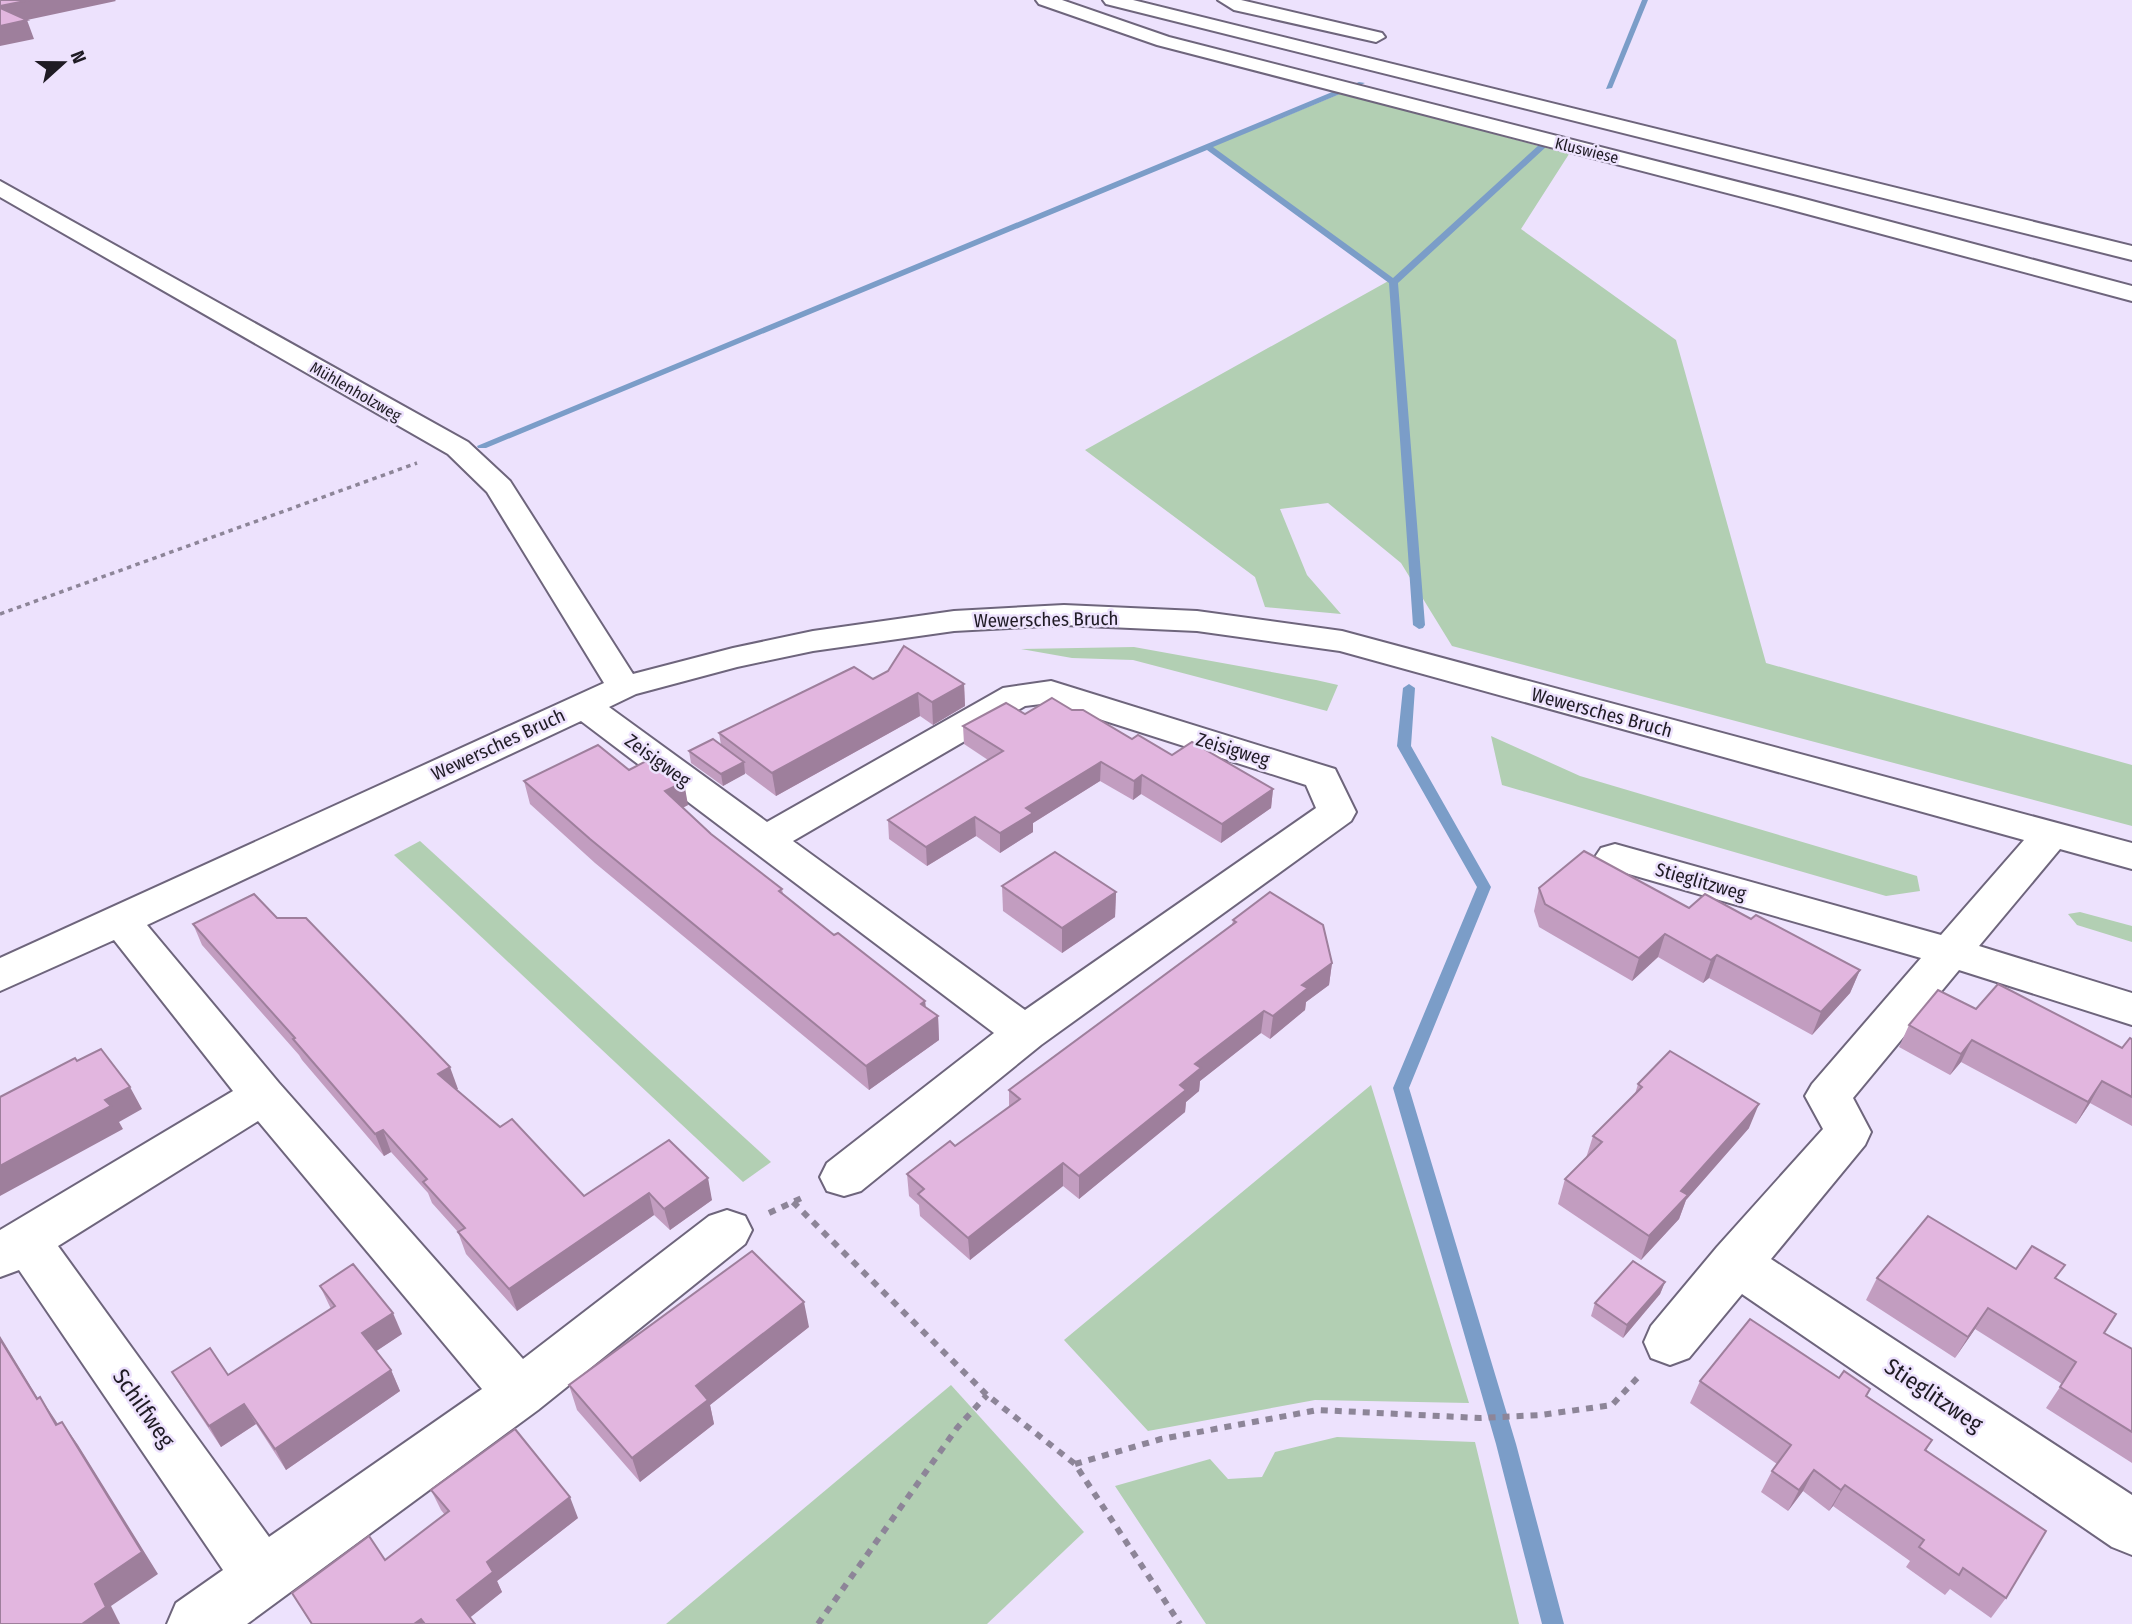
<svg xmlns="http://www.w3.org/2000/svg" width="2132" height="1624" font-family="'Fira Sans Condensed',sans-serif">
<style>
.green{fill:#b2cfb3}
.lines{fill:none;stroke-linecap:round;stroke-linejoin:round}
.stream{fill:#7b9dc8;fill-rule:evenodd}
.minor-casing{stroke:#6e657c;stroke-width:4}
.trunk-casing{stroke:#6e657c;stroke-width:4}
.path-far1{stroke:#8d8598;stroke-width:3.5;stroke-dasharray:4.5 4.5;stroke-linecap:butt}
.path{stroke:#8d8598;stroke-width:6;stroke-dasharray:7 7;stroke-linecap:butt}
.minor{fill:#fff;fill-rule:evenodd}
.trunk{fill:#fff;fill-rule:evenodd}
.wall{fill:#c29dc0}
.shaded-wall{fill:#9e7f9c}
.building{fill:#e2b6df;stroke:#9e7f9c;stroke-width:2}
.labels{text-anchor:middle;stroke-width:5;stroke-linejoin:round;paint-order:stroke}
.far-street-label{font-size:16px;fill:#1f1b24;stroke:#ede2fd}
.street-label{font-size:19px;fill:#1f1b24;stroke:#ede2fd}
.near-street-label{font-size:23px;fill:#1f1b24;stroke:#ede2fd}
</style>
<rect width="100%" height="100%" fill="#ede2fd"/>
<g class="green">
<polygon points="1342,93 1569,154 1521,229 1676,340 1766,663 2132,765 2132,826 1452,646 1401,563 1328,503 1280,509 1307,575 1341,614 1265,607 1255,577 1085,450 1392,279 1211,147"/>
<polygon points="1134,647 1316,680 1338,685 1327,711 1133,660 1072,658 1021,649"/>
<polygon points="1491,736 1580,776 1917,876 1920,891 1886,896 1502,785"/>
<polygon points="420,841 771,1162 743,1182 394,855"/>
<polygon points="2080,912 2132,926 2132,942 2077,925 2068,914"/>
<polygon points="1371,1085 1469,1403 1315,1400 1148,1431 1064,1340"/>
<polygon points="951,1385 1084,1532 987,1624 666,1624"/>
<polygon points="1337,1437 1475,1442 1519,1624 1206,1624 1115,1486 1210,1459 1228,1479 1262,1477 1275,1452"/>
</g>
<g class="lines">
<g class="stream">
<polygon points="1642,0 1648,0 1612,88 1606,89"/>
<polygon points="1359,82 1365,83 1353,88 1349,86"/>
<polygon points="1337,90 1340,94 1213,147 1393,278 1540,144 1547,146 1398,283 1425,625 1423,628 1419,629 1413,625 1389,283 1207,150 486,448 478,448 477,446"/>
<polygon points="1409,684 1415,688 1411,746 1491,887 1409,1088 1516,1444 1564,1624 1542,1624 1496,1444 1393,1088 1477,887 1397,746 1403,688"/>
</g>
<g class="minor-casing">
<g id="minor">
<polygon points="1036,0 1062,0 1169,37 1797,197 2132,286 2132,301 1781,207 1157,45 1039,4"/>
<polygon points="1218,0 1241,0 1382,33 1385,37 1376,42 1234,10"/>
<path d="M0,181l468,261 42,39 123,193 100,-26 80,-17 141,-20 110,-6 133,6 145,20 790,212v26l-72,-20 -81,97 153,47v32l-173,-55 -106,128 18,34 -6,13 -94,114 361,236v60l-20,-8 -370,-253 -53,64 -19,7 -19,-7 -7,-16 7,-16 66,-79 106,-118 -18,-33 7,-12 109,-126 -320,-92 -6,-9 6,-9 14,-4 326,91 83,-95 -684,-189 -143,-20 -133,-6 -110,6 -141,20 -76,16 -101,27 -27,13 158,115 236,-134 48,-7 284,88 21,43 -5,9 -310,224 -180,146 -17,5 -17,-5 -7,-14 7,-14 167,-130 -413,-312 -434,204 132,158 244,276 186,-143 18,-6 18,6 7,14 -7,14 -207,166 -291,214h-80l9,-21 47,-33 -204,-300 -19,7v-47l233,-139 -119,-151 -114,51v-33l604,-275 -117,-191 -39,-38 -448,-257zM1049,703l257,82 10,23 -291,202 -232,-169 232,-135zM258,1121l224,268 -213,148 -211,-291z"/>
</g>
</g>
<g class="trunk-casing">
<polygon id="trunk" points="1103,0 1133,0 2132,246 2132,260 1106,4"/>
</g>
<polyline class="path-far1" points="0,614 417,463"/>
<g class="path">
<polyline points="793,1202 987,1395 1075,1464 1180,1624"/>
<polyline points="769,1213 806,1196"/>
<polyline points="1075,1464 1161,1439 1318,1410 1480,1418 1541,1415 1612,1405 1641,1374"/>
<polyline points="818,1624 957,1428 987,1395"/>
</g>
<use href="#minor" class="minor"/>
<use href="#trunk" class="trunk"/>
</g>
<g class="wall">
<polygon points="873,679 964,684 965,706 933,725 920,716 776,796 745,773 723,786 691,763 689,751 721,745 719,733"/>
<polygon points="1072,710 1132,739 1172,755 1273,789 1271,808 1221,843 1141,794 1133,800 1100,781 1033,823 1033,832 1000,853 976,836 927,866 889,839 888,820 988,760 964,744 963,726 1025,714"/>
<polygon points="629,770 688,805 682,808 711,834 782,889 783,894 834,935 925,1001 926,1008 938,1016 939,1040 869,1090 595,863 530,804 524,781"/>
<polygon points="1002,886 1116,892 1115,917 1062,953 1003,911"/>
<polygon points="1539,888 1689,908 1751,919 1860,970 1850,993 1812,1035 1709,978 1703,983 1658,957 1632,981 1539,927 1534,911"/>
<polygon points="277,918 458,1089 456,1089 584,1196 669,1140 712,1200 670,1230 654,1215 517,1311 466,1254 458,1232 432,1203 428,1193 391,1152 384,1156 302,1060 299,1055 202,945 193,924"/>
<polygon points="1233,920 1332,963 1329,985 1306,1002 1305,1010 1270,1039 1261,1033 1200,1081 1199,1091 1186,1102 1185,1112 1079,1199 1063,1186 970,1260 920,1216 919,1205 909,1196 907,1174 955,1146 1009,1107 1009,1090 1232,925"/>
<polygon points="1976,1009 2122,1048 2132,1039 2132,1126 2090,1103 2076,1124 1961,1062 1950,1075 1899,1047 1909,1025"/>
<polygon points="1638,1084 1749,1128 1686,1200 1679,1219 1641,1260 1558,1204 1565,1179 1586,1158 1593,1136 1635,1094"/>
<polygon points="2016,1269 2056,1279 2104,1333 2132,1349 2132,1463 2046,1408 2062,1384 1975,1329 1955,1358 1866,1300 1877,1278"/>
<polygon points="1665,1282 1660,1294 1623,1338 1591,1316 1595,1303"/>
<polygon points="320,1286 402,1334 376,1351 391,1370 400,1391 286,1470 256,1424 221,1447 185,1393 172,1372 228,1375 331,1309"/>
<polygon points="809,1327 710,1405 714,1424 640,1482 577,1410 569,1385"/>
<polygon points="1700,1381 1867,1396 1932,1440 1926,1451 2006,1598 1991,1618 1950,1589 1945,1595 1906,1567 1910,1561 1833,1506 1829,1511 1803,1491 1788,1511 1761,1492 1772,1471 1777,1464 1690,1403"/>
<polygon points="431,1490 578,1518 497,1581 502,1592 470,1617 475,1624 311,1624 292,1593 385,1560 445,1515 441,1510"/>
</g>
<g class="shaded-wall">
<polygon points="30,0 115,0 116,1 27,20 34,39 0,46 0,6"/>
<polygon points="964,684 965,706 933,725 932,702"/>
<polygon points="918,693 920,716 776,796 772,773"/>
<polygon points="744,762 745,774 723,786 721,774"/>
<polygon points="1101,762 1100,781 1033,823 1033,832 1000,853 1000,833 1026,808"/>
<polygon points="1142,775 1141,794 1133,800 1134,781"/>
<polygon points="684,782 688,805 669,815 665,791"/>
<polygon points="1273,789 1271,808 1221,843 1222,824"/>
<polygon points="975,817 976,836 927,866 926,847"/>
<polygon points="1116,892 1115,917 1062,953 1062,928"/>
<polygon points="1665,934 1658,957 1632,981 1639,958"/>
<polygon points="1717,955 1709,978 1703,983 1711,960"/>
<polygon points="1332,963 1329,985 1306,1002 1305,1010 1270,1039 1273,1016 1302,985"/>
<polygon points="1860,970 1850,993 1812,1035 1821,1012"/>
<polygon points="925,1001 927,1023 938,1016 939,1040 869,1090 866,1066 921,1004"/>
<polygon points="1264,1011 1261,1033 1200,1081 1199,1091 1186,1102 1185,1112 1079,1199 1079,1176 1180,1085 1195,1064"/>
<polygon points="1972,1040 1961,1062 1950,1075 1961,1054"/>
<polygon points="450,1067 458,1089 446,1095 438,1074"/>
<polygon points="2102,1081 2090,1103 2076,1124 2088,1102"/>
<polygon points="130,1087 142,1109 119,1122 123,1129 0,1196 0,1166 105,1100"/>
<polygon points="1759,1104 1749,1128 1686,1200 1679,1219 1641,1260 1649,1236 1681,1191"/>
<polygon points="383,1130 391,1152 384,1156 375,1134"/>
<polygon points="1063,1163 1063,1186 970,1260 968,1238"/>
<polygon points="708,1178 712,1200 670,1230 664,1209"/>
<polygon points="649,1193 654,1215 517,1311 509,1289"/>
<polygon points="1665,1282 1660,1294 1623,1338 1627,1325"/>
<polygon points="804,1302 809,1327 710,1405 714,1424 640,1482 632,1458 696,1386"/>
<polygon points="1988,1308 1975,1329 1955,1358 1968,1337"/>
<polygon points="393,1313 402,1334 372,1354 362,1333"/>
<polygon points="0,1336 53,1423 37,1399 0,1339"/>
<polygon points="391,1370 400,1391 286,1470 275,1449"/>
<polygon points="40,1397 56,1421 72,1448 56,1425"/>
<polygon points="244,1404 256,1424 221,1447 209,1426"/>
<polygon points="62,1422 78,1445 158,1574 111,1606 120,1624 82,1624 95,1584"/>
<polygon points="1814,1470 1803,1491 1788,1511 1799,1490"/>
<polygon points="1845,1485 1833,1506 1829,1511 1841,1490"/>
<polygon points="570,1497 578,1518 497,1581 502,1592 467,1620 457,1600 487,1562"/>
<polygon points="421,1619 424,1624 414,1624"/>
</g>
<g class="building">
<polygon points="0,0 30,0 0,6"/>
<polygon points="0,8 27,20 0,26"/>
<polygon points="904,646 964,684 932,702 918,693 772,773 719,733 854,667 873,679 888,671"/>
<polygon points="1052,698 1072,710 1083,710 1132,739 1138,735 1172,755 1192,742 1273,789 1222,824 1142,775 1134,781 1101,762 1026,808 1033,813 1000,833 975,817 926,847 888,820 1003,751 963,726 1006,703 1025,714"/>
<polygon points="713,739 744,762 721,774 689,751"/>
<polygon points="598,745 629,770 652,758 684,782 665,791 711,834 782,889 779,891 834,935 838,933 925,1001 921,1004 938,1016 866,1066 590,839 524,781"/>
<polygon points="1584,851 1689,908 1705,894 1751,919 1756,915 1860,970 1821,1012 1717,955 1711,960 1665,934 1639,958 1545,904 1539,888"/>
<polygon points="1055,852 1116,892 1062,928 1002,886"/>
<polygon points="1270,892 1323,925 1332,963 1302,985 1308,988 1273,1016 1264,1011 1195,1064 1201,1068 1180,1085 1186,1090 1079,1176 1063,1163 968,1238 918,1194 924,1189 907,1174 950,1141 955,1146 1020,1099 1009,1090 1236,922 1233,920"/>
<polygon points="254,894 277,918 306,918 450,1067 438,1074 500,1127 512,1119 584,1196 669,1140 708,1178 664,1209 649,1193 509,1289 458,1232 465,1228 423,1182 427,1179 383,1130 375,1134 293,1039 295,1038 193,924"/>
<polygon points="1998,984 2122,1048 2130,1038 2132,1039 2132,1097 2102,1081 2088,1102 1972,1040 1961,1054 1909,1025 1938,990 1976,1009"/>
<polygon points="101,1049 130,1087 105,1100 111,1106 0,1166 0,1097 75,1058 77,1061"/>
<polygon points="1670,1051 1759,1104 1681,1191 1688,1195 1649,1236 1565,1179 1602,1142 1593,1136 1642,1087 1638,1084"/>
<polygon points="1928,1216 2016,1269 2032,1246 2065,1265 2055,1278 2116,1314 2104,1333 2132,1349 2132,1432 2060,1387 2076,1362 1988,1308 1968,1337 1877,1278"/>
<polygon points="752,1251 804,1302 696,1386 708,1400 632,1458 569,1385"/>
<polygon points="1633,1261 1665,1282 1627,1325 1595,1303"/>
<polygon points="353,1264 393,1313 362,1333 391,1370 275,1449 244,1404 209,1426 172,1372 210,1348 228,1375 335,1306 320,1286"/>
<polygon points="1750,1319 1839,1378 1844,1371 1870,1389 1866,1396 1932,1440 1925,1450 2046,1531 2006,1598 1963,1568 1959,1575 1919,1547 1924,1540 1845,1485 1841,1490 1814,1470 1799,1490 1772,1471 1791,1445 1700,1381"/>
<polygon points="0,1339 37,1399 40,1397 56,1425 62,1422 142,1552 95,1584 106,1607 82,1624 0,1624"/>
<polygon points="515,1429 570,1497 487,1562 493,1572 457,1600 475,1624 425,1624 421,1619 414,1624 312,1624 292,1593 369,1536 385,1560 449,1511 431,1490"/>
</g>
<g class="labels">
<g class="far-street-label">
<text transform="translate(1587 150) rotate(14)" y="6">Kluswiese</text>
<text transform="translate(356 391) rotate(30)" y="6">Mühlenholzweg</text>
</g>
<g class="street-label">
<text transform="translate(1046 619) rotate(-1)" y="7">Wewersches Bruch</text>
<text transform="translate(1602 712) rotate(15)" y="7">Wewersches Bruch</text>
<text transform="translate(498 744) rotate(-25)" y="7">Wewersches Bruch</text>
<text transform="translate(1233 749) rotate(17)" y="7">Zeisigweg</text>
<text transform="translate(658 760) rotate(36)" y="7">Zeisigweg</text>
<text transform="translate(1701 881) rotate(16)" y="7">Stieglitzweg</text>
</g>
<g class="near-street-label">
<text transform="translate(1934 1395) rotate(34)" y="8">Stieglitzweg</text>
<text transform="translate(144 1408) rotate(55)" y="8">Schilfweg</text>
</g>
</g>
<g transform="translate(63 63) rotate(69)" stroke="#ede2fd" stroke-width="5" paint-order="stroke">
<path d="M0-5L12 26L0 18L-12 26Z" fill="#1f1b24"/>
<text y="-10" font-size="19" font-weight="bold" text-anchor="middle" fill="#1f1b24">N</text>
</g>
</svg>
